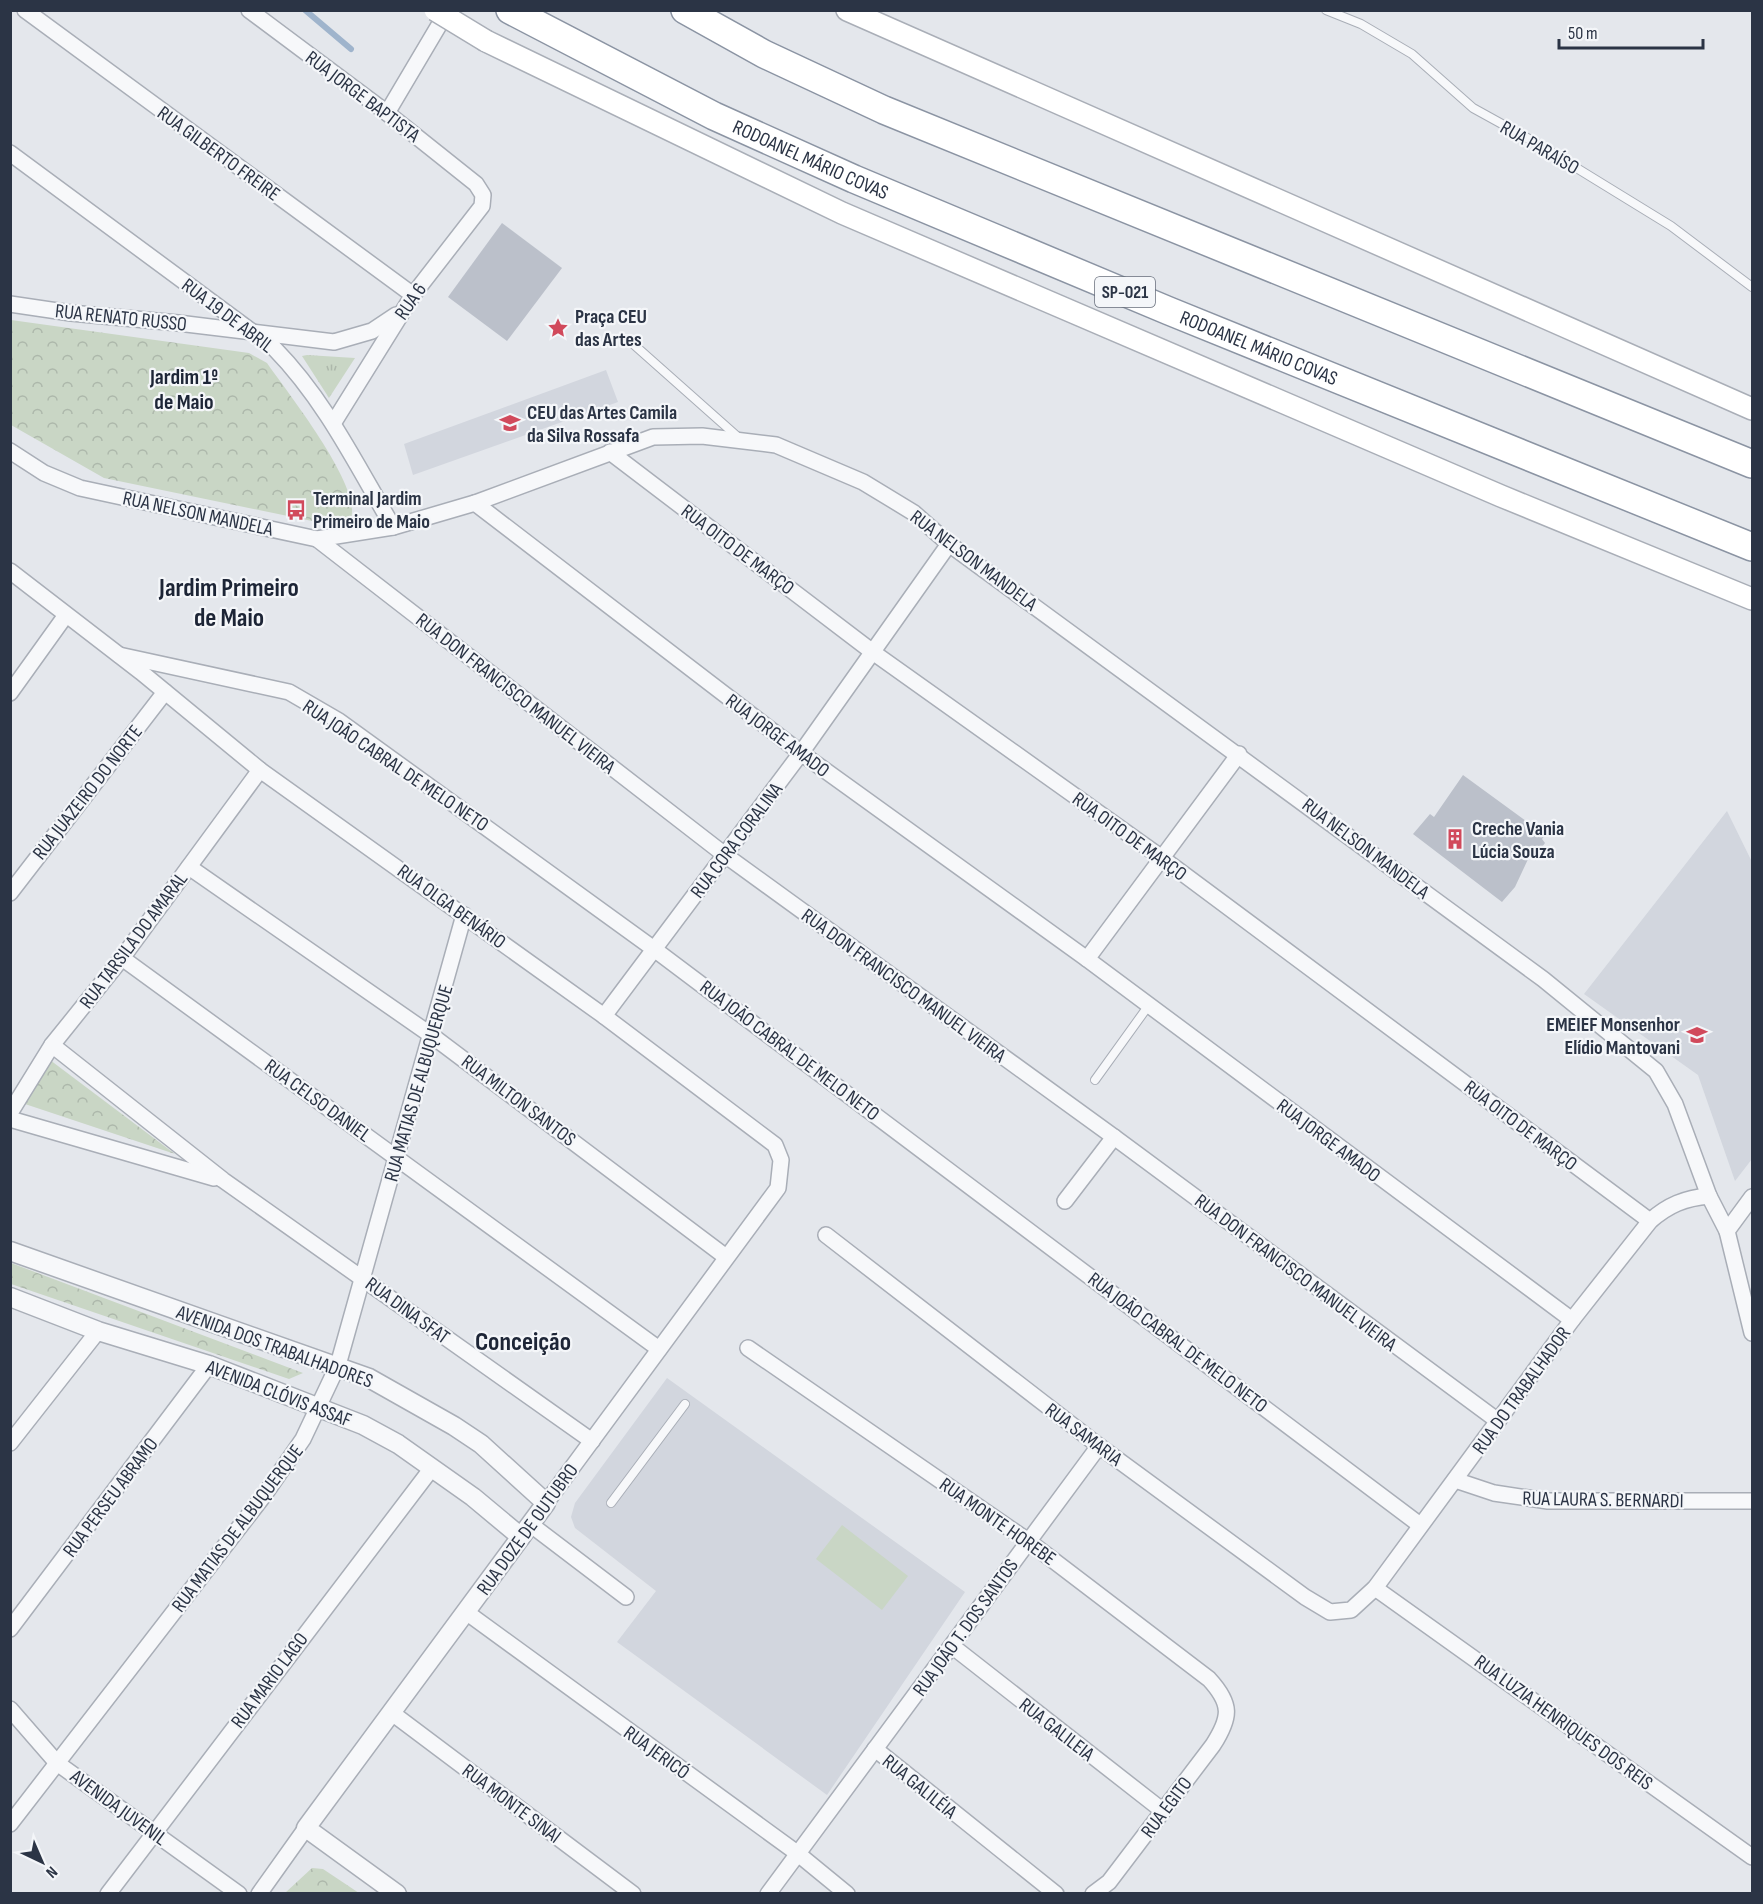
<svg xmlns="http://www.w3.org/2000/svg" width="1763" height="1904" font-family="'Sofia Sans Condensed',sans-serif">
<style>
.built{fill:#d2d6de}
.grass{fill:url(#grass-tufts)}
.park{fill:url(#park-crowns)}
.garden{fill:#c9d6c5}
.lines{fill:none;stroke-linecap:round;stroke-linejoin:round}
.stream{stroke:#9fb4cc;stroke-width:6}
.building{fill:#bbc0ca}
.service-casing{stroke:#a9aeb7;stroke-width:10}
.minor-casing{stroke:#a9aeb7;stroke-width:18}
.tertiary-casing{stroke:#a9aeb7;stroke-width:21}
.secondary-casing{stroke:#a9aeb7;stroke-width:24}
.motorway-casing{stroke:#8b94a3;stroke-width:30}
.service{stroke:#f7f8fa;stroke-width:8}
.minor{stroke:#f7f8fa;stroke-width:15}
.tertiary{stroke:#f7f8fa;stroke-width:18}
.secondary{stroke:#fff;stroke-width:21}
.motorway{stroke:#fff;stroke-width:27}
.secondary-bridge-casing{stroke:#a9aeb7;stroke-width:24;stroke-linecap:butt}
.secondary-bridge{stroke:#fff;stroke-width:21}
.labels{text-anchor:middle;stroke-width:4.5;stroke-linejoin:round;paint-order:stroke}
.shield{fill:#f4f6f9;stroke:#676e7b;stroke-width:1.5}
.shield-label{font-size:18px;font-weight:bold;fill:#2b3445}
.street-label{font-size:20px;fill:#2b3445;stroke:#f4f6f9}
.poi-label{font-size:20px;font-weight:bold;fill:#2b3445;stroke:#f4f6f9;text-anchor:start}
.quarter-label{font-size:22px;font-weight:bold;fill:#1d2536;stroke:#f4f6f9}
.district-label{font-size:26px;font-weight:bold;fill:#1d2536;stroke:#f4f6f9}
</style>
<defs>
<pattern id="grass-tufts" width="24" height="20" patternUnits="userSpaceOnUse" patternTransform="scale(1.5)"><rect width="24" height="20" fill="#c9d6c5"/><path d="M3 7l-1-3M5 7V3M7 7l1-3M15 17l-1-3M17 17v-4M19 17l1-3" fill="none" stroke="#adb8ab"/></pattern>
<pattern id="park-crowns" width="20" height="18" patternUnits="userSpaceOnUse" patternTransform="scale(1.5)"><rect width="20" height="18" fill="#c9d6c5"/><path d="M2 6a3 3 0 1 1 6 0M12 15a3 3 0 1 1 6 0" fill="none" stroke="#adb8ab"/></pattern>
</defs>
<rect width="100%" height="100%" fill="#e4e7ec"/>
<g class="built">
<polygon points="606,370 618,402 413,475 404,444"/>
<polygon points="1727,811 1752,862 1752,1159 1735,1181 1698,1075 1584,994"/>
<polygon points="667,1378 965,1592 827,1795 617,1642 656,1591 575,1528 571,1517 575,1503"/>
</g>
<polygon class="grass" points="307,355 355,358 329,398 302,356"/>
<g class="park">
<path d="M11,320l238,33 18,10c20,29 95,123 84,155l-11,3h-28l-208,-43 -93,-53z"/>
<polygon points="50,1060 175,1154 25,1104"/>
<polygon points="10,1263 11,1263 303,1373 289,1379 11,1284"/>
<polygon points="312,1868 323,1869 359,1893 285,1893"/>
</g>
<polygon class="garden" points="842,1525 908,1576 882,1610 816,1559"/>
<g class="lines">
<polyline class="stream" points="305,10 351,49"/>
</g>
<g class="building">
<polygon points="502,223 562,268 507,341 448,297"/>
<polygon points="1463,775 1545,835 1542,839 1545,843 1534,858 1530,855 1515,887 1502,902 1413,834 1430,814 1434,817"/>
</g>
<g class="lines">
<g class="service-casing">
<g id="service">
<polyline points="1326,10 1361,24 1412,54 1473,108 1531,140 1671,226 1752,287"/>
<polyline points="632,343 739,438"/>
<polyline points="1095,1080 1149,1005"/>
<polyline points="611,1503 685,1404"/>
</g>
</g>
<g class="minor-casing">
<g id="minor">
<polyline points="25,10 413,295"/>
<polyline points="249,10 387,113 476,184 483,195 482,206 413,295 334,422"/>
<polyline points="387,113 448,10"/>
<path d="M10,153l264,195c51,52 82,116 119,179"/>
<polyline points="10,304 71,313 178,323 334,342 372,331 396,315"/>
<polyline points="10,451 44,473 80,488 317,539 393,527 475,503 653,437 702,436 776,445 863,482 914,513 949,544 1543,979 1656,1071 1675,1104 1709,1196 1727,1231"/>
<polyline points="610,452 874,653 1162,858 1650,1221"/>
<polyline points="475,503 801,753 1087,959 1572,1320"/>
<polyline points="317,539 725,855 1114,1137 1498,1421"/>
<polyline points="10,571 141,672 260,770 604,1016 775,1145 781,1160 778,1188 546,1503"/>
<polyline points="119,655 289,692 339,721 654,949 1420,1525"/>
<polyline points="10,693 66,615"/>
<polyline points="189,867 431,1035 726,1257"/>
<polyline points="10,893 165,692"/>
<polyline points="122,958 659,1349"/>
<polyline points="1087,959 1239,754"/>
<polyline points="604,1016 801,753 949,544"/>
<polyline points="52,1045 223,1180 592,1441"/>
<polyline points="10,1113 52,1045 122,958 260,770"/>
<polyline points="10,1119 214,1178"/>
<polyline points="1752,1197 1727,1231 1752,1333"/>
<polyline points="1065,1201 1114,1137"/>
<path d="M826,1235l273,211 206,151 25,15 21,-2 24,-22 197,-268 78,-99c18,-16 35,-23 59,-25"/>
<path d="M748,1348l280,193 181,138c23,25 22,38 4,66l-104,137 -16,12"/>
<polyline points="10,1443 98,1331"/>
<polyline points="1455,1480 1494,1493 1548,1501 1752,1501"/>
<polyline points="530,1524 626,1597"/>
<polyline points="1375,1588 1752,1857"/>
<polyline points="466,1612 797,1853 847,1894"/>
<polyline points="10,1629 209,1365"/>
<polyline points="952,1646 1163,1811"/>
<polyline points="10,1709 57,1763 239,1894"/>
<polyline points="392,1713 633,1894"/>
<polyline points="875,1749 1056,1894"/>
<polyline points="10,1824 265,1494 303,1439 338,1365 464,915"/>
<polyline points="108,1894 432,1468"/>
<polyline points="259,1894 306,1828"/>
<polyline points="768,1894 1099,1446"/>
</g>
</g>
<g class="tertiary-casing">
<g id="tertiary">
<polyline points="10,1251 369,1378 454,1426 481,1444 546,1503 306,1828 397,1894"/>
<polyline points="10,1297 98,1331 209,1365 363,1425 398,1444 473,1497 521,1537"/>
</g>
</g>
<g class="secondary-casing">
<g id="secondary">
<polyline points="847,10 1752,409"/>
<polyline points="486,41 842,213 1501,496 1752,599"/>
</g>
</g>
<g class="motorway-casing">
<g id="motorway">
<path id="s1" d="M510,10l204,106 140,63 315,132 583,236"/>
<polyline points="685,10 764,54 884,110 1752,464"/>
</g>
</g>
<use href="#service" class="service"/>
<use href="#minor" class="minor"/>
<use href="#tertiary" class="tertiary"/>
<use href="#secondary" class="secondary"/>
<use href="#motorway" class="motorway"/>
<g class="secondary-bridge-casing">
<polyline id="secondary-bridge" points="435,10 486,41"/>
</g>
<use href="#secondary-bridge" class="secondary-bridge"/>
</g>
<defs>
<g id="sight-bare" transform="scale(1.62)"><path d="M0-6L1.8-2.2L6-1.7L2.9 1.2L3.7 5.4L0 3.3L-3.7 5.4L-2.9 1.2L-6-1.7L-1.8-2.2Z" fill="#d1495b" stroke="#f4f6f9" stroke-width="2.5" paint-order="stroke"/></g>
<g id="school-bare" transform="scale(1.62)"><path d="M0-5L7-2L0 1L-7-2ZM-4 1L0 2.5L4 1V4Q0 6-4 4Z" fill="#d1495b" stroke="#f4f6f9" stroke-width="2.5" paint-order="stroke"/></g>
<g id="bus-bare" transform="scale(1.62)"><path d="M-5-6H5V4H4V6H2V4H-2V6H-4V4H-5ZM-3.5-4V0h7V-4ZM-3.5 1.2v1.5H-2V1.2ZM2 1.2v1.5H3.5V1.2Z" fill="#d1495b" stroke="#f4f6f9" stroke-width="2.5" paint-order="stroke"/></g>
<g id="building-bare" transform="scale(1.62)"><path d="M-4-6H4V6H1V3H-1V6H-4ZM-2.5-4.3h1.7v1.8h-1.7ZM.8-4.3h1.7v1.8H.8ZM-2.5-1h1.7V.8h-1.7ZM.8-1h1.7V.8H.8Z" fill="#d1495b" stroke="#f4f6f9" stroke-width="2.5" paint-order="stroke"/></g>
</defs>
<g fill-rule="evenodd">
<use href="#sight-bare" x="558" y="328"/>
<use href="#school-bare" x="510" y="423"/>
<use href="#bus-bare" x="296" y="510"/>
<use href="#building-bare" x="1455" y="839"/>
<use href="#school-bare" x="1697" y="1035"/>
</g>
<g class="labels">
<rect class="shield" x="1095" y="277" width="60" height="30" rx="4.5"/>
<g class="shield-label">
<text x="1125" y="298">SP-021</text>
</g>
<g class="street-label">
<text transform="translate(363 96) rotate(37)" y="7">RUA JORGE BAPTISTA</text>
<text transform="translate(1540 147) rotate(30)" y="7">RUA PARAÍSO</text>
<text transform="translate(219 153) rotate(36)" y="7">RUA GILBERTO FREIRE</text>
<text dy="7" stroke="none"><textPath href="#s1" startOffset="336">RODOANEL MÁRIO COVAS</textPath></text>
<text transform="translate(410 301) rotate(-55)" y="7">RUA 6</text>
<text transform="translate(228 315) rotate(37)" y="7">RUA 19 DE ABRIL</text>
<text transform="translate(121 317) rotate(6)" y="7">RUA RENATO RUSSO</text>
<text dy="7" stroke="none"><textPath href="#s1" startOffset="822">RODOANEL MÁRIO COVAS</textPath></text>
<text transform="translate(198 513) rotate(12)" y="7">RUA NELSON MANDELA</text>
<text transform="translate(738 549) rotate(37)" y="7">RUA OITO DE MARÇO</text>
<text transform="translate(974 560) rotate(37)" y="7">RUA NELSON MANDELA</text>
<text transform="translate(516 693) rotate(38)" y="7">RUA DON FRANCISCO MANUEL VIEIRA</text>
<text transform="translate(778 735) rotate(37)" y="7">RUA JORGE AMADO</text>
<text transform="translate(396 765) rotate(34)" y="7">RUA JOÃO CABRAL DE MELO NETO</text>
<text transform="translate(87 792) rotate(-52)" y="7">RUA JUAZEIRO DO NORTE</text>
<text transform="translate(1130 836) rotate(36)" y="7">RUA OITO DE MARÇO</text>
<text transform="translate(736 840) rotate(-53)" y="7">RUA CORA CORALINA</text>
<text transform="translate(1366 848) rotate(37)" y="7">RUA NELSON MANDELA</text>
<text transform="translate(452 906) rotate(36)" y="7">RUA OLGA BENÁRIO</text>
<text transform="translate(133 940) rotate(-53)" y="7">RUA TARSILA DO AMARAL</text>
<text transform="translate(904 985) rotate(36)" y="7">RUA DON FRANCISCO MANUEL VIEIRA</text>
<text transform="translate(790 1050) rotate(37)" y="7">RUA JOÃO CABRAL DE MELO NETO</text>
<text transform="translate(418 1083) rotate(-74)" y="7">RUA MATIAS DE ALBUQUERQUE</text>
<text transform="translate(318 1100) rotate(36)" y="7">RUA CELSO DANIEL</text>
<text transform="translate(519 1100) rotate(37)" y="7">RUA MILTON SANTOS</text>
<text transform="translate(1521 1125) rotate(37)" y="7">RUA OITO DE MARÇO</text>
<text transform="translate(1329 1140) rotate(37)" y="7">RUA JORGE AMADO</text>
<text transform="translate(1296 1272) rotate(37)" y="7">RUA DON FRANCISCO MANUEL VIEIRA</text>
<text transform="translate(408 1310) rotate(36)" y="7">RUA DINA SFAT</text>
<text transform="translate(1178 1342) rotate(37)" y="7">RUA JOÃO CABRAL DE MELO NETO</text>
<text transform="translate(275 1346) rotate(20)" y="7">AVENIDA DOS TRABALHADORES</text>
<text transform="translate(1521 1390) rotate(-54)" y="7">RUA DO TRABALHADOR</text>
<text transform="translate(279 1393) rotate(21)" y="7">AVENIDA CLÓVIS ASSAF</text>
<text transform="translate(1084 1434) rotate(37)" y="7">RUA SAMARIA</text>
<text transform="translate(110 1497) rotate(-53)" y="7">RUA PERSEU ABRAMO</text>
<text transform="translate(1603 1499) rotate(1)" y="7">RUA LAURA S. BERNARDI</text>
<text transform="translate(998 1521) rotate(35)" y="7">RUA MONTE HOREBE</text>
<text transform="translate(237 1528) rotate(-53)" y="7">RUA MATIAS DE ALBUQUERQUE</text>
<text transform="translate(527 1529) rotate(-54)" y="7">RUA DOZE DE OUTUBRO</text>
<text transform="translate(965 1627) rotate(-54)" y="7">RUA JOÃO T. DOS SANTOS</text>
<text transform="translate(269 1680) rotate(-53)" y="7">RUA MARIO LAGO</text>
<text transform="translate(1564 1722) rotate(36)" y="7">RUA LUZIA HENRIQUES DOS REIS</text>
<text transform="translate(1057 1729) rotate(38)" y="7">RUA GALILEIA</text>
<text transform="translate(657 1752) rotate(36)" y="7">RUA JERICÓ</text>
<text transform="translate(920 1786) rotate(39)" y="7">RUA GALILÉIA</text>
<text transform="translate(512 1803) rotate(37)" y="7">RUA MONTE SINAI</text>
<text transform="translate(119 1807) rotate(36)" y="7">AVENIDA JUVENIL</text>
<text transform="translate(1166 1807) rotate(-53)" y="7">RUA EGITO</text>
</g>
<g class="poi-label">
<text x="575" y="323">Praça CEU<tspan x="575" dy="23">das Artes</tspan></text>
<text x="527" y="419">CEU das Artes Camila<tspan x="527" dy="23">da Silva Rossafa</tspan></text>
<text x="313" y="505">Terminal Jardim<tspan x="313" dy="23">Primeiro de Maio</tspan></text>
<text x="1472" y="835">Creche Vania<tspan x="1472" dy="23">Lúcia Souza</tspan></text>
<text x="1680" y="1031" text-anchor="end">EMEIEF Monsenhor<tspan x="1680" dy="23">Elídio Mantovani</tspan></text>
</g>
<g class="quarter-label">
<text x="184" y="384">Jardim 1º<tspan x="184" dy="25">de Maio</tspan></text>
</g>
<g class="district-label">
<text x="229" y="596">Jardim Primeiro<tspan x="229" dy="30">de Maio</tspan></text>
<text x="523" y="1350">Conceição</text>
</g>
</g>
<rect width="1763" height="1904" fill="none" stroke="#2b3445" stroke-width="24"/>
<g transform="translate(42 1862) rotate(136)" stroke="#f4f6f9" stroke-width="4.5" paint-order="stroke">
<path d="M0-4.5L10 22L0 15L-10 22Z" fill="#2b3445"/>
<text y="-9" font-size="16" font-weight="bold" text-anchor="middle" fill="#2b3445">N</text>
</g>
<path d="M1559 39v9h144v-9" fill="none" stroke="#2b3445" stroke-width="3"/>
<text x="1568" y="39" font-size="18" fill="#2b3445" stroke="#f4f6f9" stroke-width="4.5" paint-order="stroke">50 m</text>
</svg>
